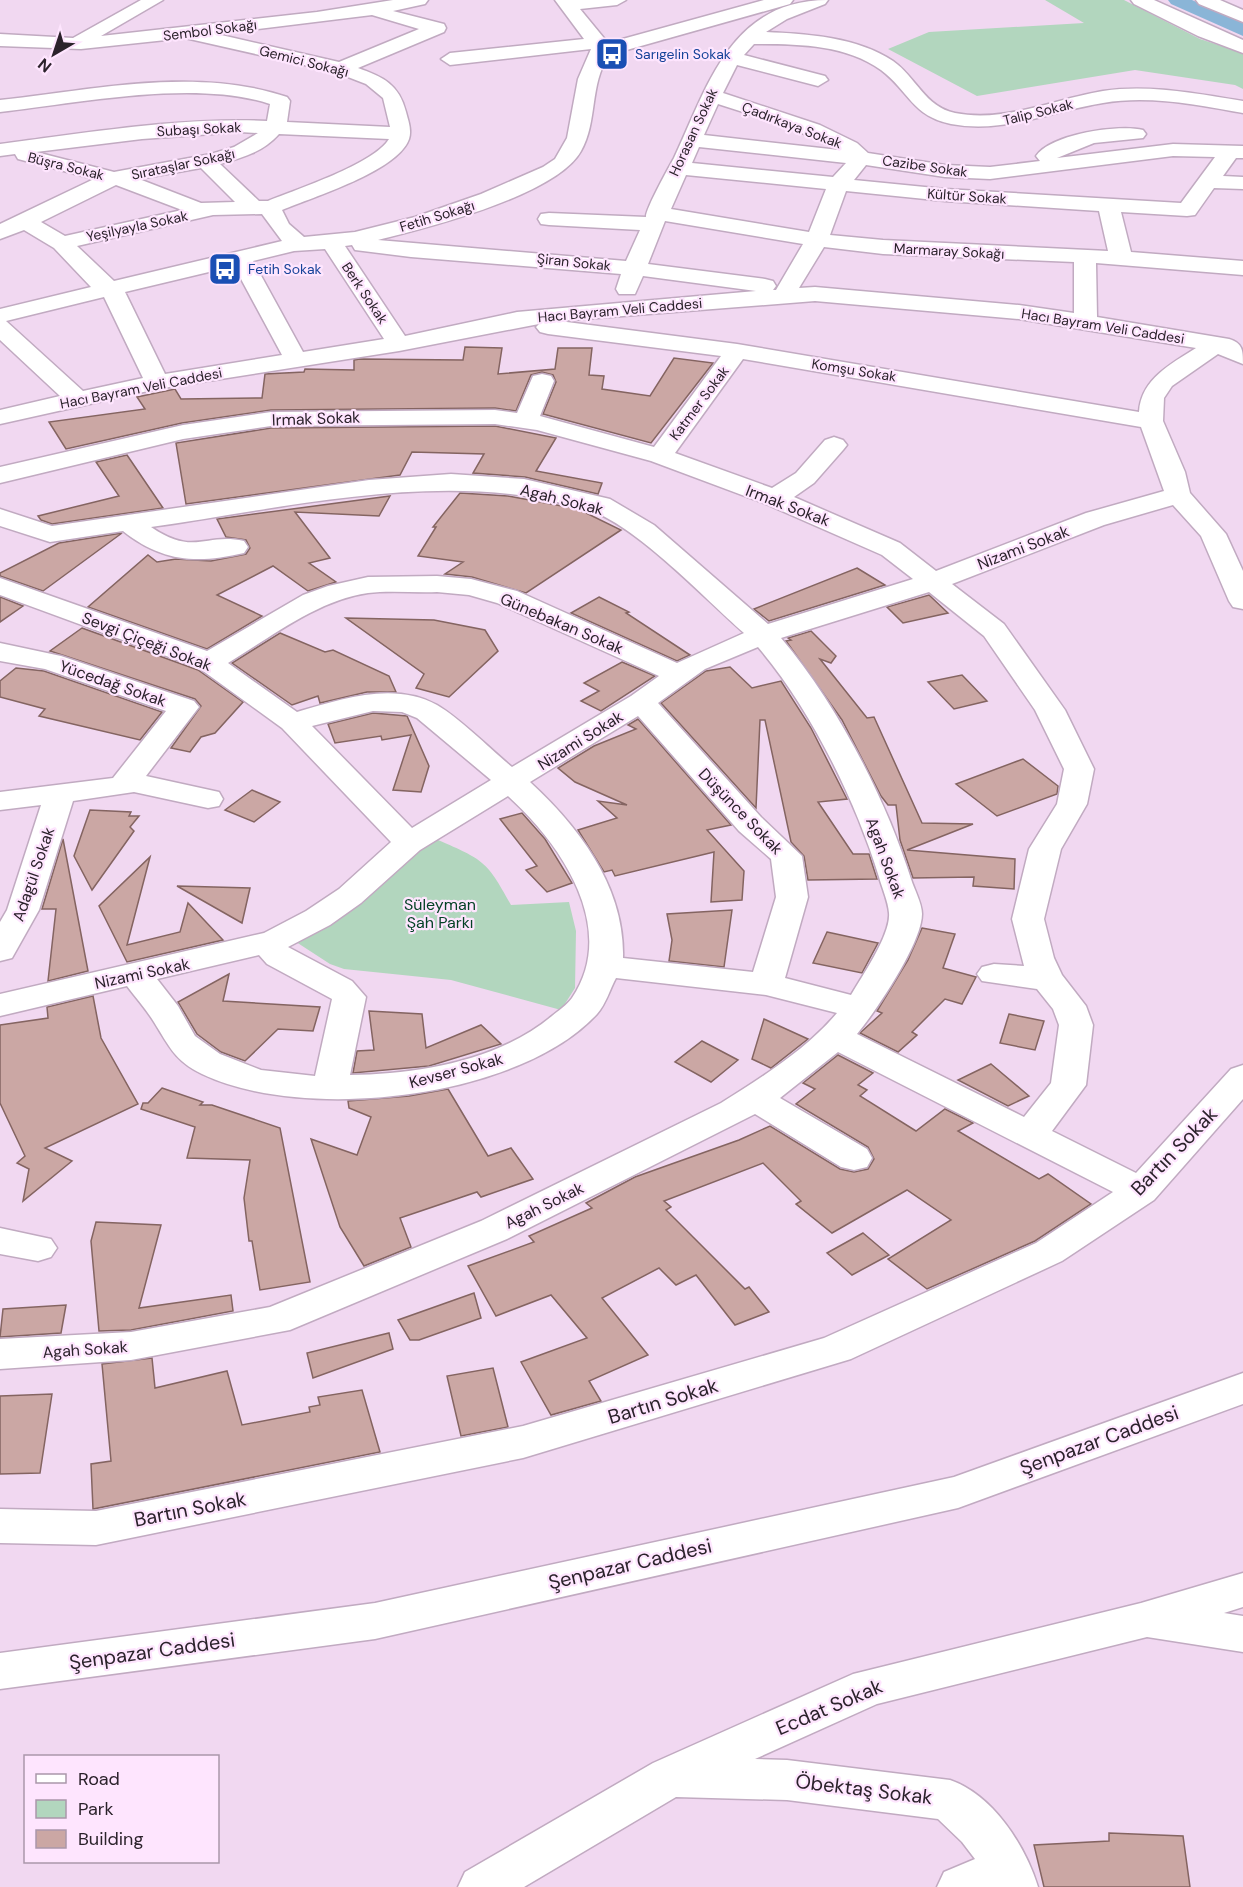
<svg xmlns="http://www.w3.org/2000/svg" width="1243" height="1887" font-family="'DM Sans',sans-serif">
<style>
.green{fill:#b2d6be}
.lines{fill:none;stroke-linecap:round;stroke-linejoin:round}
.canal{fill:#8ab5d7;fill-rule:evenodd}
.building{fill:#cba7a4;stroke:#846461;stroke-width:1.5}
.minor-casing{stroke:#c1aac1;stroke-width:3}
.minor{fill:#fff;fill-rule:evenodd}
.labels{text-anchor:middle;stroke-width:4.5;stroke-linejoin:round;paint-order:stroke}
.far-street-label{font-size:14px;fill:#2b222b;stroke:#fee5fe}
.far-transit-label{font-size:14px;fill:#164399;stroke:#fee5fe;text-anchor:start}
.street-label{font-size:16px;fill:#2b222b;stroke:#fee5fe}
.park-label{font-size:16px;fill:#034225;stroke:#fee5fe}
.near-street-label{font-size:20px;fill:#2b222b;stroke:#fee5fe}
</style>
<rect width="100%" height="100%" fill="#f1d8f1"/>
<g class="green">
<polygon points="1045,0 1124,0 1200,39 1243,53 1243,89 1235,85 1135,70 977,96 888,49 929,32 1084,23"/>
<path d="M438,840c46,20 49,21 73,65l58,-3 7,29 -1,57 -14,22 -110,-30 -107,-11 -14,-5 -40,-26 126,-88z"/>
</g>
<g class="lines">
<polygon class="canal" points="1168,0 1192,0 1243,23 1243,36 1171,4"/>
</g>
<g class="building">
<polygon points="465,347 502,348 498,374 555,369 558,348 592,348 589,375 604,376 602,389 650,396 674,358 713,363 651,443 543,414 556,382 553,375 542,372 531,375 516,411 495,408 271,410 182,423 66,449 49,422 145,409 137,397 175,389 181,399 262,398 265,374 304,372 305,369 354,370 354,360 360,359 463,360"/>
<polygon points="495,426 556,438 536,471 602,483 598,494 525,477 473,473 484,454 412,452 400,475 186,504 176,443 271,428"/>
<polygon points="127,455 163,508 52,524 41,520 38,516 119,496 96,462"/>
<polygon points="460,493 508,496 578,509 621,530 526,593 472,577 445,574 463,562 418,556 436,527 433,527"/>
<polygon points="390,496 379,516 295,512 330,558 309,563 336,582 308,591 273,566 217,595 262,616 207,649 88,607 148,555 157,562 176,559 211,561 246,554 250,548 246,540 226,537 217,519"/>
<polygon points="122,533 43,591 0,576 0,573 59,543"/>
<polygon points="857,568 885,585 769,621 754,609"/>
<polygon points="929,595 948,613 903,623 887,607"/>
<polygon points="0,597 23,606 0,622"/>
<polygon points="599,597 629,612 626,613 690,655 677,661 571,613"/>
<polygon points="346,618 434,620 485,630 498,651 449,697 416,688 424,674"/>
<polygon points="82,628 198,670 243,702 215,733 201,737 190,752 171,748 201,706 195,699 50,651"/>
<polygon points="811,631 836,656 831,663 820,659 867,718 874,717 922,823 973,824 907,850 1015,859 1014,889 973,886 974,877 913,878 900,840 896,805 888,805 881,796 842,720 786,641 791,640 788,638"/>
<polygon points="280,633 325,652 333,650 389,676 396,692 367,692 320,703 318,696 292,705 232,663"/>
<polygon points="622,662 655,676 601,711 581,701 599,691 584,683"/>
<polygon points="730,667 752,688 781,681 811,728 847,799 818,802 853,854 869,854 877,879 808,880 804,856 791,842 765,720 760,720 756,808 661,703 706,671"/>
<polygon points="16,668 44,671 162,712 140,740 39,716 45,709 0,697 0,681"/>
<polygon points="962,675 987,701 954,709 928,682"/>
<polygon points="373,713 407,716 429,766 421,792 393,790 411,735 382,740 381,736 335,743 328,724"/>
<polygon points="638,719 731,825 707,830 744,871 742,900 711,902 714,852 615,876 612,870 604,872 578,830 617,818 598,801 627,805 575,782 558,768 594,746 636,729 628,725"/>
<polygon points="1023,759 1058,786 1057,794 997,816 956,784"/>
<polygon points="252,790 280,802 254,822 225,810"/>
<polygon points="90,810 131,812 129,816 139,816 130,827 134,831 92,890 74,856"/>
<polygon points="522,813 545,839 572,883 547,892 526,870 537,866 500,819"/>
<polygon points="63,839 88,971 48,981 56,909 42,909"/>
<polygon points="150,857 127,945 180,932 188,903 223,940 127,962 99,906"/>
<polygon points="177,886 250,888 242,923"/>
<polygon points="732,910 724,967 669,961 672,940 667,914"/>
<polygon points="922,928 955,934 943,968 976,977 962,1004 945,999 912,1032 917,1035 898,1052 860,1033 882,1013 877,1011 908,960"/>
<polygon points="827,932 878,943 862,973 813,963"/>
<polygon points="229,974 223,1001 320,1007 313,1031 278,1029 245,1061 221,1052 197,1034 178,1002"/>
<polygon points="93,996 101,1038 138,1104 45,1148 72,1161 23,1201 29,1169 17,1163 25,1156 0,1103 0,1025 48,1018 47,1007"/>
<polygon points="369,1011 422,1014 426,1048 481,1025 501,1044 429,1066 353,1073 357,1051 374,1050"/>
<polygon points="1009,1014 1044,1021 1035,1050 1000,1043"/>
<polygon points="764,1019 808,1039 771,1068 752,1059"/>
<polygon points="702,1041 738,1060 711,1082 675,1062"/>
<polygon points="838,1055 873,1073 858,1085 867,1090 860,1096 916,1131 945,1109 973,1123 958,1131 1039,1179 1048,1174 1091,1204 1035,1241 927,1289 888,1259 951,1220 907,1190 832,1233 796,1204 801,1201 763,1163 664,1201 671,1207 666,1210 745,1289 749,1287 769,1312 735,1325 696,1275 676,1285 659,1268 602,1298 648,1355 589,1381 601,1401 551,1415 521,1362 587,1338 551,1295 496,1316 468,1266 534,1242 529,1236 592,1208 586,1203 635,1177 739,1140 770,1126 840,1169 854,1172 868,1169 874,1159 868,1147 796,1104 815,1089 803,1083"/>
<polygon points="991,1064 1029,1096 1008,1106 958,1080"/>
<polygon points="162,1088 203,1102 200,1105 212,1105 280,1128 310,1282 260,1290 252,1241 249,1241 244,1198 250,1160 187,1158 195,1127 141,1109 143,1103 148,1103"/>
<polygon points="448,1089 488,1156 511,1148 533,1179 481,1197 477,1192 400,1218 411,1247 364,1266 340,1227 311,1139 357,1155 371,1117 349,1108 348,1101 409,1096"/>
<polygon points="96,1222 161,1225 139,1308 231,1295 233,1311 131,1330 99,1331 91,1241"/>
<polygon points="863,1233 889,1255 852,1275 827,1253"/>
<polygon points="474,1293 481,1318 419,1340 410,1340 398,1320"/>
<polygon points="66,1305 61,1333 0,1337 3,1309"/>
<polygon points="389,1333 393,1349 313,1378 307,1353"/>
<polygon points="152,1358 155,1388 227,1371 242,1425 310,1412 309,1407 320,1405 318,1397 362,1390 380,1452 93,1509 91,1464 111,1461 102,1364"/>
<polygon points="493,1368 508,1427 461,1436 447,1376"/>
<polygon points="52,1394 40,1473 0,1474 0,1396"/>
<polygon points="1109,1833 1183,1836 1190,1887 1044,1887 1034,1845 1109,1841"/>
</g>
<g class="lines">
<g class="minor-casing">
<g id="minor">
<path d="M141,0h22l-62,36 216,-24 76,-12h35l-3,4 -32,7 51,13 2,4 -2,4 -86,36c25,9 41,16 48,44 2,8 6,18 3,27 -11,32 -96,58 -127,71l7,14 15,13 51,-5 60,-15 66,-23 62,-27 12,-8 12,-21 11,-59 13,-30 -141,16 -9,-6 9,-6 134,-14 -29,-39h71l-9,5 -37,4 28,34 156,-43h29l-3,4 -181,51c-20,30 -11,66 -28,96 -24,44 -154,77 -203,89l248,21 14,-31 -91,-5 -8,-1 -3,-5 3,-5 8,-1 97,4c-1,-7 23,-50 28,-59 34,-73 57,-158 154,-158l-3,4 -38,15 -21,13c42,2 91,5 127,29 23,16 32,46 62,52 50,10 99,-14 148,-22 47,-7 94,3 140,10v12c-46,-8 -93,-18 -140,-10 -51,8 -99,31 -152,21 -39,-8 -42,-33 -70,-54 -36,-26 -85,-26 -127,-26l-10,11 81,21 3,4 -10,6 -81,-21 -14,28 97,32 37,18 11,10 77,12 45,2 50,-6 -4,-5c15,-22 83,-32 107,-26l3,4 -3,4 -49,5 -37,15 116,-14 70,2v12h-7l-13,18 20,1v12l-29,-1 -19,27 -8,1 -66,-4 10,40 112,9v14l-147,-12 1,54 132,22c14,4 14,12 14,25l-25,-10 -46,32 -8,12 -1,23 22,51 5,21 36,41 17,37v38l-10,-2 -4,-6 -28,-65 -28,-31 -69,20 -152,59 52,40 61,86 29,59 -7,35 -26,45 -17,70 10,39 8,17 24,31 7,19 -7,60 -34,46 84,42 95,-104 12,-4v34l-89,101 -92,61 -211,98 -328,99 -427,87 -96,-2v-34l96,2 427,-85 301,-88 212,-95 77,-51 -275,-140 -58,46 87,51 5,9 -5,9 -13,3 -13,-3 -86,-53 -248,125 -217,91 -159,30 -131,9v-30l131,-7 139,-25 211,-86 240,-118c40,-25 86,-54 116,-90l-71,-18 -150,-17c-6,11 -10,26 -19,36 -78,85 -293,109 -395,60 -27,-13 -33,-28 -48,-52 -8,-13 -18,-24 -27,-36l-127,30v-22l264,-61 42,-22 33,-22 52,-47 -109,-114 -83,-60 -199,-73v-17l207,73 96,-56 25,-9 40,-9 69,-1 34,3 46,12 160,72 67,-30c-41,-36 -103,-103 -152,-122 -11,-5 -24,-6 -35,-9 -128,-30 -277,7 -406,25 44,30 54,5 93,14l4,6 -4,6c-47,11 -82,9 -121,-22l-73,11 -50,-16v-17l52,17 317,-46 82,-6 73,5 86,20 44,26 114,99 145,-45 -31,-24 -116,-51 -115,-43 -114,-31 -42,-6 -224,2 -88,13 -183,44v-16l183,-42 88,-13 224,-2 22,3 16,-37 9,-2 9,2 3,5 -14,35 114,31 67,-91 -173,-22 -8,-2 -4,-5 3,-3 -140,27 -242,38 -157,35v-14l60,-14 -60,-56v-31l91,-22 -37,-39 -30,-18 -24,9v-15l94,-45 -76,-20 -3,-5 -15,2v-12c88,-11 178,-27 267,-23l3,-17c-75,-25 -191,-1 -270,8v-12c93,-10 196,-34 287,-3l3,4 -3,21 103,5 -7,-29 -17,-14 -31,-12 -150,-34 -104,11 -81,-3v-12l73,4zM372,15l47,14 -80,33 -122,-28zM718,104l66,21 55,25 -135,-15zM240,132l18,1 -24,14 -23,7 -97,18 -78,-20 106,-13zM279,134l110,5c-15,25 -92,50 -121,62h-9l-39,-37c22,-6 43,-12 59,-30zM699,147l147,16 -13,14 -141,-14zM1173,156l42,1 -34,46 -236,-14 -91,-9 12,-15 79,12 45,2zM201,168l34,34 -34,1 -62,-24zM686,175l140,14 -17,43 -138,-23zM116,185l66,25 -117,26 -24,-14zM846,191l99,10 154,10 9,40 -225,-11 -53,-5zM262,214l20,27 -168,40 -37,-35 136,-31zM665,221l138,23 -27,46h-3l3,-4 -3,-5 -8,-2 -117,-15zM352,245l3,5 56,7 210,17 -5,15 3,5h16l8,-18 113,15 -239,21 -112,24 -60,-90zM824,247l59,7 191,8v51l-55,-8 -204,-18 -16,1zM325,249l59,90 -81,13 -50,-91 41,-10zM234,266l48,89 -117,19 -40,-82zM104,297l39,81 -60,13 -77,-70zM815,301l204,18 177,29c-25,16 -55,31 -57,64l-402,-68 -178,-23zM743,359l398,68 23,64 -78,22 -150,58 -36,-28 -106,-46 20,-14 29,-33 4,-5 -4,-5 -9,-3 -9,3 -29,33 -24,15 -97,-35zM437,592l32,3 28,8 162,73 -28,20 -119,71c-22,-18 -51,-48 -75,-62 -43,-24 -96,-6 -140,7l-69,-49c43,-26 90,-63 140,-70 22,-3 46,0 69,-1zM929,592l55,44 51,74 29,59 -7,35 -28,45 -17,70 12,47 -30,-2 -12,3 -5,7 5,7 55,8 16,20 6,16 -8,58 -27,34 -167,-83c19,-23 65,-91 65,-120 0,-11 -8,-25 -11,-35 -25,-80 -75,-177 -130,-241zM758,647c52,61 98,154 121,230 3,11 9,24 10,36 2,21 -27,63 -38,82l-66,-17 23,-81 -6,-41 -41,-39 -103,-114 47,-34zM373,711l29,1 15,6 74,62 -79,48 -100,-102zM638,716l101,115 32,28 5,38 -23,75 -130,-14c2,-71 -44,-131 -93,-176zM508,796c53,48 111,132 64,202 -5,7 -14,13 -20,18 -54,45 -134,58 -202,59l16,-78 -14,-16 -64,-34 42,-22 31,-22 59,-53zM259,955l8,9 65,35 -17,77 -54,-6 -41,-16 -25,-18 -17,-30 -21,-27z"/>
<polygon points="1131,0 1154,0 1243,40 1243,53 1198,36 1134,4"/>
<polygon points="1196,0 1220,0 1243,10 1243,22 1199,4"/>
<polygon points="0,643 61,656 194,701 199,707 146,776 219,792 223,799 219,806 208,808 134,792 73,801 39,910 12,958 0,961 0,922 7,910 41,805 0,810 0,792 113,778 166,711 45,669 0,661"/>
<polygon points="0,1228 51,1239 57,1248 51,1257 38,1261 0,1254"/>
<polygon points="1243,1373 1243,1404 958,1508 375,1639 0,1689 0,1653 375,1603 954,1477"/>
<path d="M1243,1573v34l-19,6 19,3v36l-96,-15 -270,67 -122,55 32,1 163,20c43,15 75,65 88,107h-101l7,-15 31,-13 -13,-17 -24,-23 -151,-19 -111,-3 -152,90h-66l7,-15 188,-109 200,-89 288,-71z"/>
</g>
</g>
<use href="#minor" class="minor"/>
</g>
<defs>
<g id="bus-square" transform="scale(1.725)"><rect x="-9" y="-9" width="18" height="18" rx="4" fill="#1a4fb4" stroke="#fee5fe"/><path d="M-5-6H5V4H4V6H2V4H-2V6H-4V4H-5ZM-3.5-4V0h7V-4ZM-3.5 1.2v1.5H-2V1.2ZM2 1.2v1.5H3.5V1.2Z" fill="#fff"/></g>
</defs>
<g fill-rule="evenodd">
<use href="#bus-square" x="612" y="54"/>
<use href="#bus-square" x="225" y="269"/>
</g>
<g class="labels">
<g class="far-street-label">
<text transform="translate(210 30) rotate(-7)" y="5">Sembol Sokağı</text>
<text transform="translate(304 61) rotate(14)" y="5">Gemici Sokağı</text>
<text transform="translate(1038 112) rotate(-14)" y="5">Talip Sokak</text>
<text transform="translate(792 125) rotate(21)" y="5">Çadırkaya Sokak</text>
<text transform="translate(199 129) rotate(-3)" y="5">Subaşı Sokak</text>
<text transform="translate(693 132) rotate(-65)" y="5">Horasan Sokak</text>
<text transform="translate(183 164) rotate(-12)" y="5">Sırataşlar Sokağı</text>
<text transform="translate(66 166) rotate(14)" y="5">Büşra Sokak</text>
<text transform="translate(925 166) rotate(8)" y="5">Cazibe Sokak</text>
<text transform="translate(967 196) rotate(4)" y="5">Kültür Sokak</text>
<text transform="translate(437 216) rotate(-17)" y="5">Fetih Sokağı</text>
<text transform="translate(137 226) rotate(-12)" y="5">Yeşilyayla Sokak</text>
<text transform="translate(949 251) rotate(3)" y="5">Marmaray Sokağı</text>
<text transform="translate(574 262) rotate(6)" y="5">Şiran Sokak</text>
<text transform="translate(365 293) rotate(56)" y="5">Berk Sokak</text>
<text transform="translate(620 310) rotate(-5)" y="5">Hacı Bayram Veli Caddesi</text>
<text transform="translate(1103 326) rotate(9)" y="5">Hacı Bayram Veli Caddesi</text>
<text transform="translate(854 370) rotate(9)" y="5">Komşu Sokak</text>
<text transform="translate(141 388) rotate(-11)" y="5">Hacı Bayram Veli Caddesi</text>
<text transform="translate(699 403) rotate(-53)" y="5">Katmer Sokak</text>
</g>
<g class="far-transit-label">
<text x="635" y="59">Sarıgelin Sokak</text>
<text x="248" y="274">Fetih Sokak</text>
</g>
<g class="street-label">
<text transform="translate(316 418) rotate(-2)" y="6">Irmak Sokak</text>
<text transform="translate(562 499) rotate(14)" y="6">Agah Sokak</text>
<text transform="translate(788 505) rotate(21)" y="6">Irmak Sokak</text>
<text transform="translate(1023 547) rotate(-21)" y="6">Nizami Sokak</text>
<text transform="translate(562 623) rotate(23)" y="6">Günebakan Sokak</text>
<text transform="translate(147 641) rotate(21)" y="6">Sevgi Çiçeği Sokak</text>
<text transform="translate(113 683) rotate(19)" y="6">Yücedağ Sokak</text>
<text transform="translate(580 740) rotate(-32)" y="6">Nizami Sokak</text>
<text transform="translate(741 811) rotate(46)" y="6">Düşünce Sokak</text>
<text transform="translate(886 858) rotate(70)" y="6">Agah Sokak</text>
<text transform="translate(33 874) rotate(-71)" y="6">Adagül Sokak</text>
<text transform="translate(142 973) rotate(-12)" y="6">Nizami Sokak</text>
<text transform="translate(456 1070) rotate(-15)" y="6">Kevser Sokak</text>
<text transform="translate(544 1205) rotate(-26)" y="6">Agah Sokak</text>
<text transform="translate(85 1349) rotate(-4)" y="6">Agah Sokak</text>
</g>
<g class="park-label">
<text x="440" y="910">Süleyman<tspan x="440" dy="18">Şah Parkı</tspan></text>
</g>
<g class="near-street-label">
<text transform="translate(1174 1151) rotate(-46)" y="7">Bartın Sokak</text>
<text transform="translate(663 1401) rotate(-17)" y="7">Bartın Sokak</text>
<text transform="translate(1099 1440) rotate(-20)" y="7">Şenpazar Caddesi</text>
<text transform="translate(190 1509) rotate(-11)" y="7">Bartın Sokak</text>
<text transform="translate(630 1564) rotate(-13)" y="7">Şenpazar Caddesi</text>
<text transform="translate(152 1651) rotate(-8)" y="7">Şenpazar Caddesi</text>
<text transform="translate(829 1707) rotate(-23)" y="7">Ecdat Sokak</text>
<text transform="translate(864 1789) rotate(7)" y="7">Öbektaş Sokak</text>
</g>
</g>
<rect x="24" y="1755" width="195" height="108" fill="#fee5fe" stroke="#aa97aa" stroke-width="1.5"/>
<rect x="36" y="1774" width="30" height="9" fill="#ffffff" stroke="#aa97aa" stroke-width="1.5"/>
<text x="78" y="1785" font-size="18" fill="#2b222b">Road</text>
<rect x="36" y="1800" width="30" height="18" fill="#b2d6be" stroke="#aa97aa" stroke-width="1.5"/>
<text x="78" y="1815" font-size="18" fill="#2b222b">Park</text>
<rect x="36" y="1830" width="30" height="18" fill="#cba7a4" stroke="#aa97aa" stroke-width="1.5"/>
<text x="78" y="1845" font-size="18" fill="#2b222b">Building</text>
<g transform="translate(54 54) rotate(219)" stroke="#fee5fe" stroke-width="4.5" paint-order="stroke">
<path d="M0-4.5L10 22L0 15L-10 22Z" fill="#2b222b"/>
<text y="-9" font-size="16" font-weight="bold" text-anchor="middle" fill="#2b222b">N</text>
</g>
</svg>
